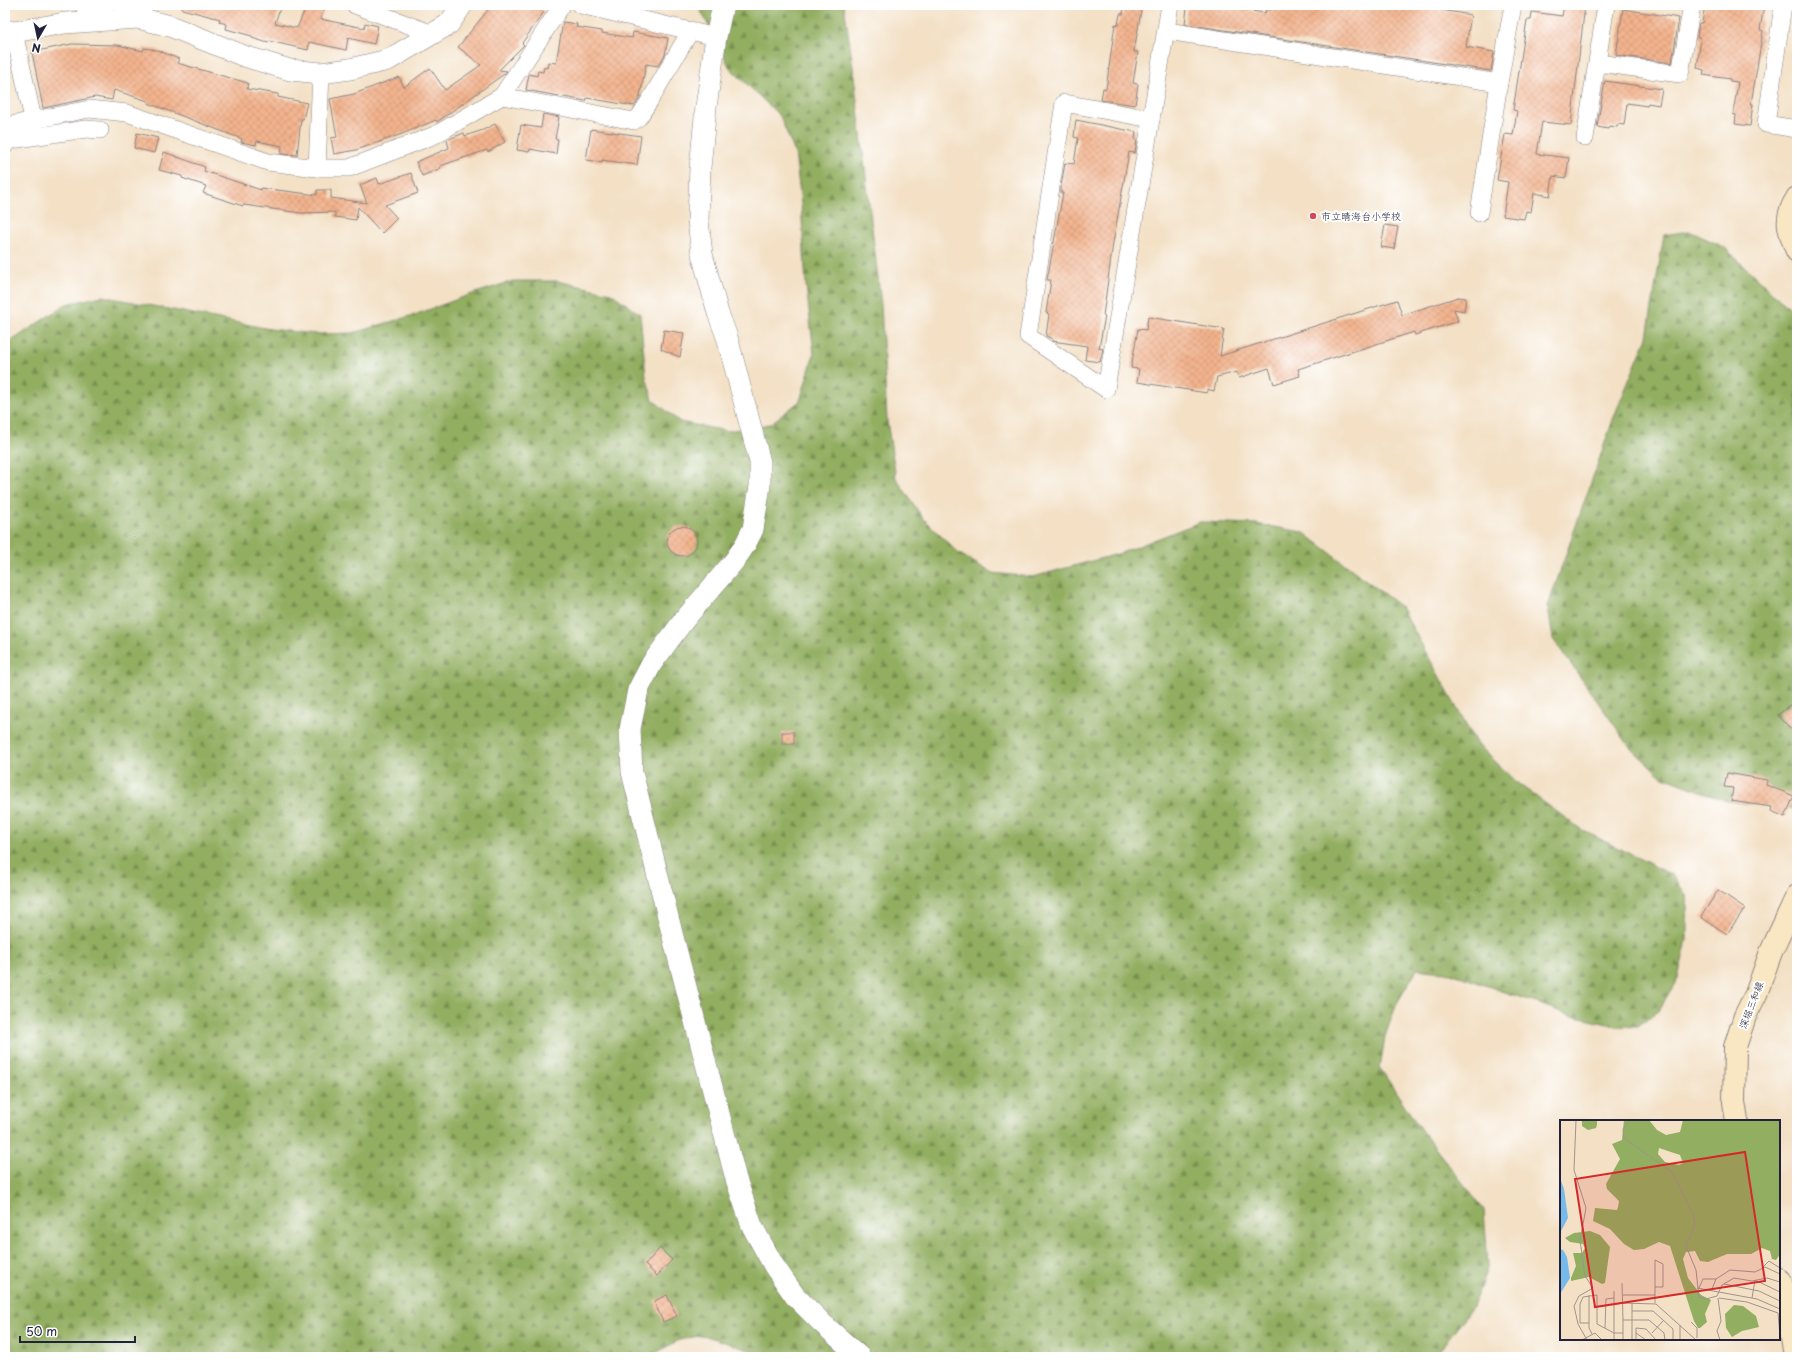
<svg xmlns="http://www.w3.org/2000/svg" width="1802" height="1362" font-family="'Playpen Sans','Klee One',sans-serif">
<style>
.forest{fill:url(#forest-firs);stroke:#5a684e}
.building{fill:url(#building-cross-hatch)}
.lines{fill:none;stroke-linecap:round;stroke-linejoin:round}
.minor-casing{stroke:#8a8180;stroke-width:18}
.tertiary-casing{stroke:#8a8180;stroke-width:22}
.secondary-casing{stroke:#8a8180;stroke-width:24}
.minor{stroke:#fff;stroke-width:17}
.tertiary{stroke:#fff;stroke-width:21}
.secondary{stroke:#f9e7c3;stroke-width:22}
.poi-dot{fill:#d1495b;stroke:#fff;stroke-width:1.5}
.labels{text-anchor:middle;stroke-width:4;stroke-linejoin:round;paint-order:stroke}
.poi-label{font-size:10px;fill:#22223b;stroke:#fff;text-anchor:start}
.street-label{font-size:10px;fill:#22223b;stroke:#fff}
.inset-road{fill:none;stroke:#9f948e;stroke-width:1}
.view{fill:#d62828;fill-opacity:0.15;stroke:#d62828;stroke-width:2}
.inset-edge{fill:none;stroke:#22223b;stroke-width:2}
</style>
<defs>
<pattern id="forest-firs" width="22" height="20" patternUnits="userSpaceOnUse"><rect width="22" height="20" fill="#92ae60"/><path d="M5 1l3.5 6h-7zM16 11l3.5 6h-7z" fill="#778d50"/></pattern>
<pattern id="building-cross-hatch" width="8" height="8" patternUnits="userSpaceOnUse"><rect width="8" height="8" fill="#f3b48e"/><path d="M0 0l8 8M0 8l8-8" fill="none" stroke="#d09a7b"/></pattern>
</defs>
<rect width="100%" height="100%" fill="#fff"/>
<filter id="ink" filterUnits="userSpaceOnUse"><feTurbulence type="fractalNoise" baseFrequency=".025" numOctaves="2"/><feDisplacementMap in="SourceGraphic" scale="8" xChannelSelector="R" yChannelSelector="G"/><feConvolveMatrix kernelMatrix="1 2 1 2 8 2 1 2 1" color-interpolation-filters="sRGB"/></filter>
<filter id="wash" filterUnits="userSpaceOnUse"><feTurbulence type="fractalNoise" baseFrequency=".012" numOctaves="4" result="noise"/><feDisplacementMap in="SourceGraphic" scale="16" xChannelSelector="R" yChannelSelector="G"/><feGaussianBlur stdDeviation="0.9" result="paint"/><feColorMatrix in="noise" values="0 0 0 0 0 0 0 0 0 0 0 0 0 0 0 0 0 1.4 0 .05"/><feComposite in="paint" operator="in"/></filter>
<g filter="url(#wash)">
<rect width="100%" height="100%" fill="#f3e0c5"/>
<g class="forest">
<polygon points="698,5 844,5 853,67 881,304 887,421 896,478 922,517 958,553 992,573 1033,577 1121,553 1200,522 1256,524 1303,532 1401,607 1476,743 1520,785 1582,830 1672,875 1687,896 1687,940 1678,978 1659,1010 1637,1027 1617,1026 1576,1017 1451,973 1417,969 1397,1003 1385,1036 1380,1068 1421,1130 1484,1210 1488,1266 1472,1308 1435,1357 770,1357 703,1335 679,1340 654,1354 653,1357 5,1357 5,341 16,338 66,304 102,296 270,329 316,334 353,333 417,314 469,295 513,281 557,281 611,293 640,314 646,377 653,400 680,422 727,431 770,424 800,401 814,354 806,285 801,203 795,153 780,116 730,68"/>
<polygon points="1689,231 1724,247 1780,300 1797,313 1797,809 1727,801 1661,776 1630,747 1553,639 1548,606 1615,414 1647,337 1664,235"/>
</g>
<g id="blocks">
<g class="building">
<polygon points="182,5 281,5 275,23 297,28 307,5 326,5 320,19 364,28 365,23 378,26 374,44 348,38 346,50 309,42 308,50 269,41 268,43 252,38 252,36 226,29 227,24 219,22 220,19 182,9"/>
<polygon points="492,5 535,5 544,12 522,43 524,45 499,70 507,71 504,74 437,122 436,120 402,134 356,150 334,154 331,138 337,137 330,99 354,94 399,77 404,87 430,68 445,90 481,65 458,47"/>
<polygon points="1124,5 1142,5 1134,52 1138,52 1133,83 1138,84 1135,105 1101,100 1103,88 1106,89 1115,24 1118,25 1120,14 1123,14"/>
<polygon points="1191,5 1224,5 1231,6 1231,8 1265,13 1266,9 1271,10 1272,5 1412,5 1471,15 1466,47 1494,52 1491,71 1185,24 1187,8 1191,8"/>
<polygon points="1564,5 1585,5 1571,125 1542,122 1537,154 1569,158 1566,178 1553,176 1550,196 1534,193 1531,212 1526,211 1524,219 1503,216 1508,182 1497,180 1505,134 1513,135 1517,111 1513,110 1527,20 1531,20 1532,12 1562,16"/>
<polygon points="1705,5 1764,5 1760,30 1763,31 1751,104 1753,104 1750,126 1735,124 1736,115 1733,114 1738,82 1730,81 1730,79 1703,75 1704,70 1697,68 1701,38 1697,37 1699,23 1702,23"/>
<polygon points="1623,9 1679,18 1672,63 1616,55"/>
<polygon points="563,22 577,24 576,27 602,31 602,33 632,38 633,32 668,38 665,55 658,66 646,64 640,97 634,106 587,98 586,101 526,90 529,74 537,76 538,71 543,72 544,67 547,68 548,62 556,63"/>
<polygon points="72,44 118,45 143,51 144,48 157,50 179,59 177,63 248,83 247,89 278,94 278,97 307,103 303,119 301,119 297,155 281,154 282,146 257,141 256,145 241,142 242,139 148,103 148,101 114,90 112,100 95,97 43,108 32,52"/>
<polygon points="1605,81 1662,89 1659,105 1648,103 1647,106 1627,103 1624,125 1618,124 1617,127 1609,126 1608,129 1597,127"/>
<polygon points="543,114 559,117 555,139 558,139 556,154 530,149 529,152 517,150 521,125 541,128"/>
<polygon points="1076,120 1136,132 1135,140 1137,140 1135,153 1129,152 1113,243 1103,316 1105,316 1099,348 1103,349 1100,362 1085,360 1087,346 1052,341 1053,339 1046,336 1049,314 1046,313 1051,280 1047,280 1063,193 1061,193 1061,187 1065,163 1074,164 1078,138 1074,137"/>
<polygon points="495,124 505,142 488,152 487,150 440,166 441,168 422,176 416,162 449,148 447,140 464,133 465,136 483,130"/>
<polygon points="591,129 641,136 637,165 602,160 602,162 586,160"/>
<polygon points="137,133 158,138 154,153 134,148"/>
<polygon points="164,152 205,167 204,171 261,190 261,188 317,195 317,190 331,190 331,198 367,203 360,185 377,178 379,184 411,173 418,193 385,205 397,218 382,233 358,207 356,220 335,217 335,212 301,213 244,205 243,206 203,193 206,186 182,178 182,176 159,170"/>
<polygon points="1385,225 1398,227 1394,249 1381,247"/>
<polygon points="1458,297 1466,298 1464,311 1454,309 1458,321 1415,335 1414,332 1298,369 1300,376 1274,384 1269,368 1239,378 1237,372 1217,377 1214,391 1207,389 1207,393 1137,382 1139,369 1131,368 1138,329 1146,330 1148,317 1224,329 1220,356 1397,300 1402,315"/>
<polygon points="664,330 684,333 680,357 661,349"/>
<circle cx="682" cy="541" r="15"/>
<polygon points="1797,699 1797,736 1778,715"/>
<rect x="782" y="732" width="12" height="12"/>
<polygon points="1727,773 1767,780 1766,785 1794,796 1785,817 1771,811 1772,807 1731,801 1733,788 1724,787"/>
<polygon points="1718,890 1745,908 1727,934 1701,917"/>
<polygon points="660,1248 672,1260 657,1276 645,1265"/>
<polygon points="667,1295 677,1316 663,1322 654,1301"/>
</g>
</g>
</g>
<g filter="url(#ink)">
<use href="#blocks" fill-opacity="0" stroke="#8a8180" stroke-width="1"/>
<g class="lines">
<g class="minor-casing">
<g id="minor">
<polyline points="83,5 101,20 106,5"/>
<polyline points="355,5 433,34"/>
<polyline points="580,5 716,37"/>
<polyline points="1783,5 1766,124 1797,129"/>
<polyline points="1167,31 1499,83"/>
<polyline points="14,32 33,119"/>
<polyline points="1598,63 1680,74 1692,5"/>
<polyline points="502,96 634,121 639,117 650,100 691,30"/>
<polygon points="1064,103 1151,119 1106,389 1028,336"/>
<polyline points="1151,119 1170,5"/>
<polyline points="5,126 89,109 127,113 268,162 317,168 349,168 435,135 502,96 562,5"/>
<polyline points="1585,138 1606,5"/>
<polyline points="5,145 11,140 86,129 100,130"/>
<polyline points="317,168 321,73"/>
<polyline points="1479,213 1499,83 1513,5"/>
</g>
</g>
<g class="tertiary-casing">
<g id="tertiary">
<polyline points="723,5 716,37 706,107 700,168 698,220 702,254 718,313 727,337 760,462 760,486 753,529 745,545 735,560 684,620 652,663 638,690 630,729 632,772 674,941 736,1179 752,1226 774,1266 795,1296 822,1323 860,1357"/>
<polyline points="5,30 14,32 65,23 138,18 170,26 244,56 290,70 321,73 350,69 388,60 449,24 462,5"/>
</g>
</g>
<g class="secondary-casing">
<g id="secondary">
<path d="M1797,198c-13,20 -9,32 0,53"/>
<polyline points="1737,1121 1734,1102 1735,1047 1745,1016 1756,994 1771,952 1797,896"/>
<polyline points="1779,1280 1789,1307 1797,1357"/>
</g>
</g>
<use href="#minor" class="minor"/>
<use href="#tertiary" class="tertiary"/>
<use href="#secondary" class="secondary"/>
</g>
</g>
<circle class="poi-dot" cx="1313" cy="216" r="4"/>
<g class="labels">
<g class="poi-label">
<text x="1321" y="220">市立晴海台小学校</text>
</g>
<g class="street-label">
<text transform="translate(1751 1005) rotate(-69)" y="4">深堀三和線</text>
</g>
</g>
<g transform="translate(1560 1120)">
<rect width="220" height="220" fill="#f3e0c5"/>
<path d="M22,0h15v5l-1,3 -8,2 -6,-4zM64,0h25l8,10 9,5 14,-3 3,-12h97v134l-4,6 -4,-1 -2,-8 -8,-3 -11,6h-24l-19,8 -8,-1 -5,-10 -9,1 -3,7 5,19 13,17 10,5 -6,14 2,8 -7,6h-2l-4,-7 -24,-75 -11,-4 -15,7 -10,1 -10,-6 -14,-15 -17,-8 2,-13 22,2 1,-3 1,-6 -12,-12 -1,-5 14,-25 -8,-15 10,-4zM99,28l21,7 3,8 -4,2 -14,-3 -7,-8zM30,111l10,4 10,12 -5,36 -3,1 -13,-7 -18,4v-3l5,-12 -3,-13h9l3,-5 -2,-4 -13,-2 -5,-4 9,-5zM174,185l9,1 13,10 3,11 -17,4 -10,6 -6,-9 -1,-14z" fill="#92ae60" fill-rule="evenodd"/>
<path d="M0,58l4,11 4,29 -8,15zM0,129l3,1 4,7 3,21 -10,16z" fill="#76baec"/>
<path class="inset-road" d="M16,0l-2,50 12,38 -6,32 5,36 8,12 -14,8 -5,10 4,18 9,16M70,0l-7,9 1,9 49,35 21,44 1,8 -9,21 10,24 3,27 7,2 11,-3 5,-11 12,-7 18,3 15,-3 13,4M95,140l8,4v23h-8zM203,147l6,-6 11,7M62,163l1,37M164,164l35,7 21,10M137,168l60,11 23,10M139,168l4,-9h13M152,169l4,-10 14,-9 25,2 10,-5 15,7M54,171v49M29,175v33l3,6M63,175h32M158,178l3,23 -4,10 3,9M159,178l28,4 31,11 2,23M192,178l3,-18 25,12M62,183l34,1 40,36M72,183v37M95,183v-16M72,191h21l20,18v11M131,202l6,6v10M29,203h-9v-19l3,-7 14,-2v29l17,9h9M45,208l1,-29 8,-1M76,213l10,7M92,213l11,-12M22,220l13,-7 7,7M63,220v-20h26l15,13 1,7M76,220v-12l10,1 10,11M120,220v-15"/>
<path class="view" d="M185,32l20,129 -170,26 -20,-128z"/>
<rect width="220" height="220" class="inset-edge"/>
</g>
<rect width="1802" height="1362" fill="none" stroke="#fff" stroke-width="20"/>
<g transform="translate(38 38) rotate(189)" stroke="#ffffff" stroke-width="3" paint-order="stroke">
<path d="M0-3L7 15L0 10L-7 15Z" fill="#22223b"/>
<text y="-6" font-size="11" font-weight="bold" text-anchor="middle" fill="#22223b">N</text>
</g>
<path d="M20 1336v6h115v-6" fill="none" stroke="#22223b" stroke-width="2"/>
<text x="26" y="1336" font-size="12" fill="#22223b" stroke="#ffffff" stroke-width="3" paint-order="stroke">50 m</text>
</svg>
